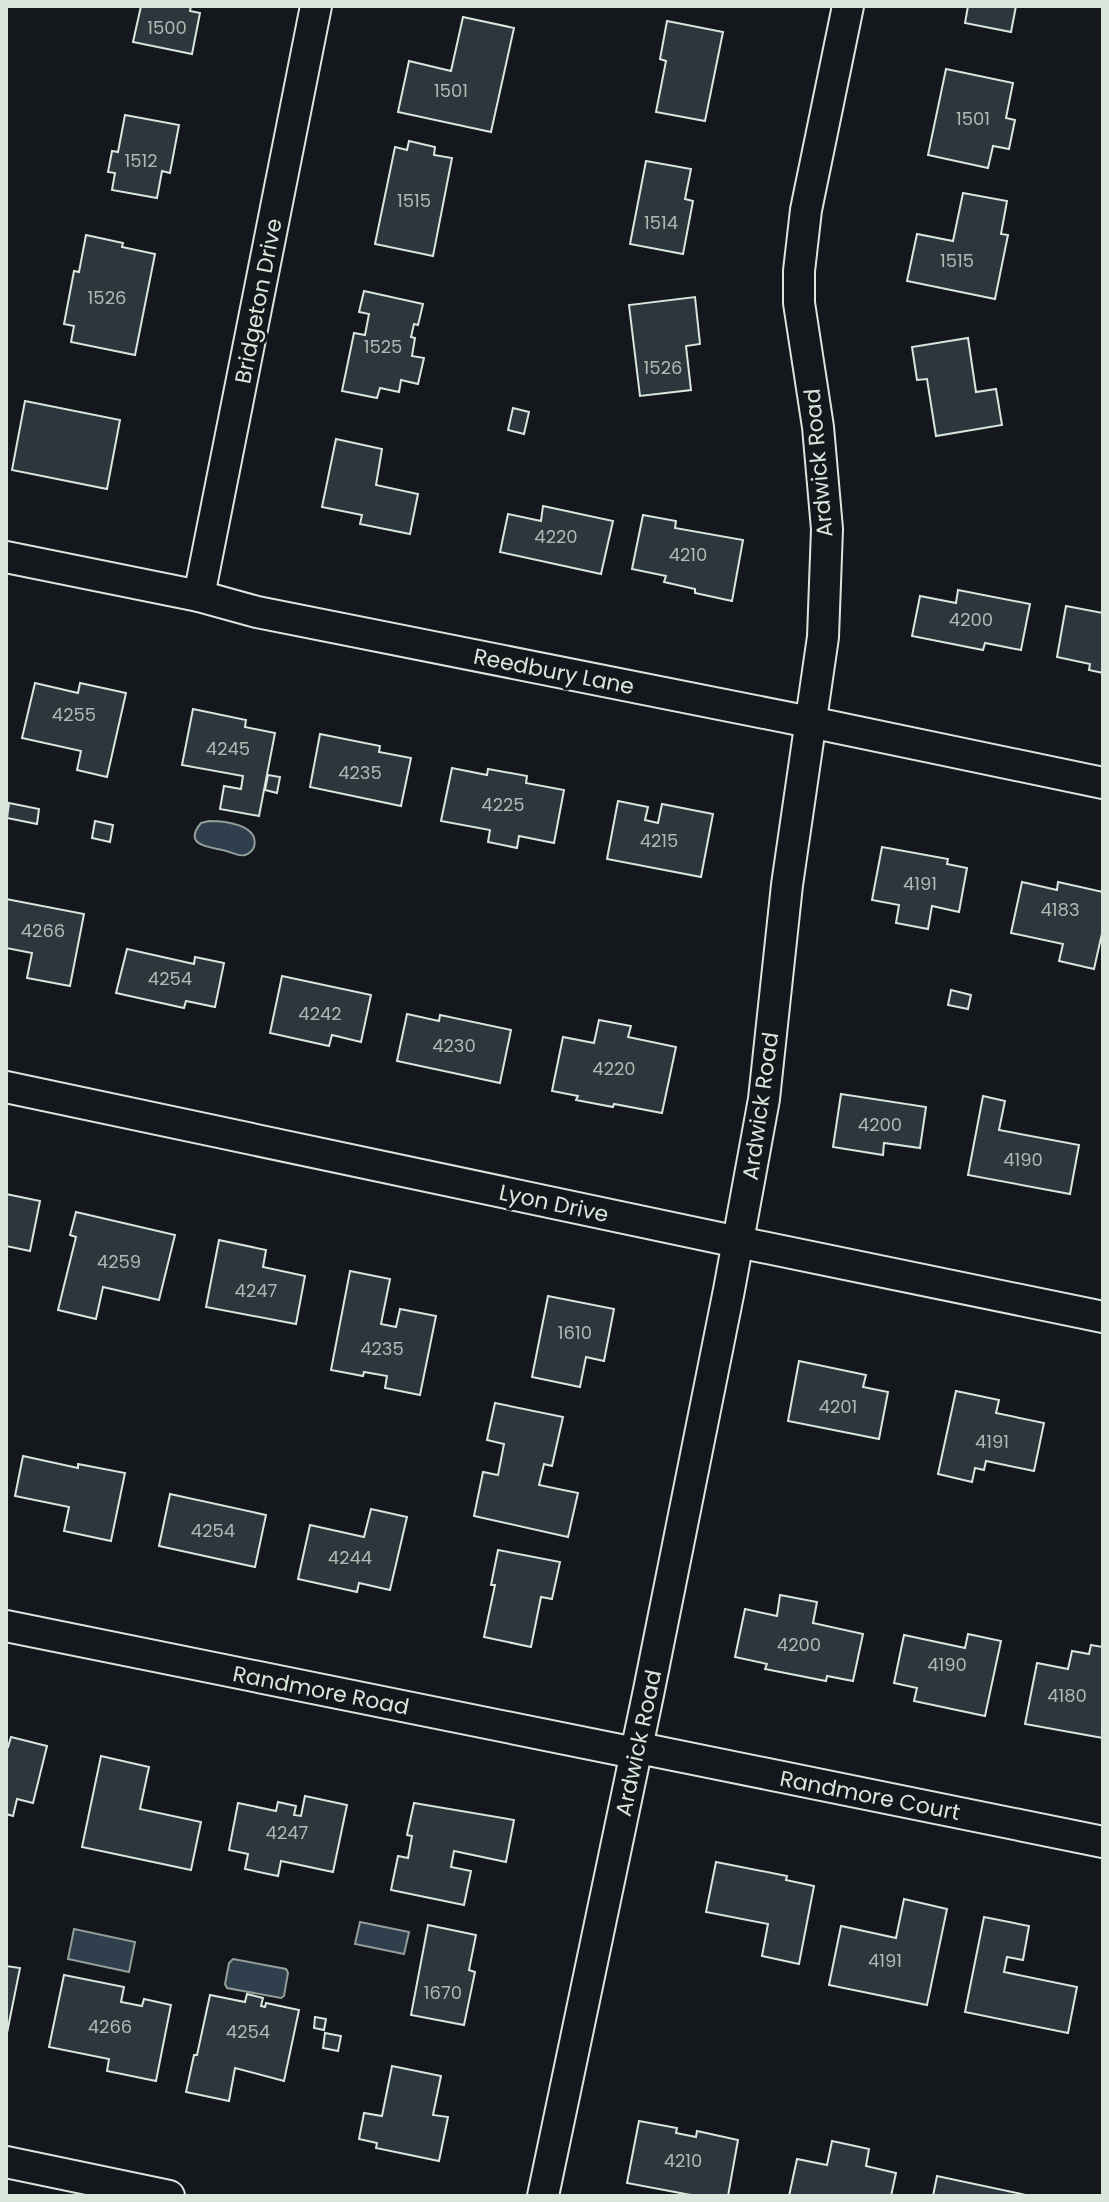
<svg xmlns="http://www.w3.org/2000/svg" width="1109" height="2202" font-family="Poppins,sans-serif">
<style>
.water{fill:#2f3f4d;stroke:#939e99;stroke-width:2}
.building{fill:#2c363c;stroke:#d8e6dc;stroke-width:2}
.lines{fill:none;stroke-linecap:round;stroke-linejoin:round}
.minor-casing{stroke:#d8e6dc;stroke-width:34}
.minor{stroke:#14181c;stroke-width:30}
.labels{text-anchor:middle;stroke-width:6;stroke-linejoin:round;paint-order:stroke}
.number-label{font-size:18px;fill:#adbab4}
.street-label{font-size:22px;fill:#d8e6dc;stroke:#14181c}
</style>
<rect width="100%" height="100%" fill="#14181c"/>
<g class="water">
<path d="M209,821c14,0 51,3 45,26 -1,3 -5,7 -9,8 -6,2 -13,-3 -19,-4 -13,-4 -45,-4 -25,-28z"/>
<polygon points="360,1922 409,1932 404,1954 355,1944"/>
<polygon points="74,1929 135,1942 129,1972 68,1959"/>
<polygon points="233,1959 286,1969 288,1973 284,1996 281,1998 227,1988 225,1984 229,1963"/>
</g>
<g class="building">
<polygon points="141,6 191,6 190,11 200,13 192,54 133,42"/>
<polygon points="968,6 1016,6 1011,32 965,23"/>
<polygon points="463,17 514,28 491,132 398,112 409,61 451,71"/>
<polygon points="667,21 723,32 705,121 656,112 666,61 660,59"/>
<polygon points="946,69 1013,83 1006,118 1015,120 1009,149 993,146 988,168 928,155"/>
<polygon points="125,115 179,125 170,173 162,171 157,198 112,190 115,173 108,172 112,151 118,152"/>
<polygon points="409,141 435,147 434,155 452,158 433,256 375,244 395,147 407,150"/>
<polygon points="646,161 691,169 685,199 693,201 683,254 630,244"/>
<polygon points="963,193 1007,201 1001,234 1008,235 995,299 907,281 917,234 953,241"/>
<polygon points="86,235 123,243 122,247 155,254 135,355 71,342 74,326 64,324 74,271 79,272"/>
<polygon points="364,291 423,304 418,325 414,324 411,337 415,338 412,356 424,358 418,384 401,380 399,392 380,388 377,398 342,391 354,333 365,335 369,314 359,312"/>
<polygon points="695,297 700,344 686,346 691,390 640,396 629,305"/>
<polygon points="968,338 976,392 996,389 1002,425 936,436 927,379 917,380 912,347"/>
<polygon points="25,401 120,420 107,489 12,470"/>
<polygon points="513,408 529,412 524,434 508,430"/>
<polygon points="336,439 382,449 376,485 418,494 410,534 360,524 362,515 322,507"/>
<polygon points="543,506 613,521 601,574 500,552 508,514 541,521"/>
<polygon points="643,515 676,521 675,528 743,540 732,601 695,593 695,589 664,582 666,576 632,569"/>
<polygon points="958,590 1030,604 1021,650 985,643 983,650 912,636 920,596 956,603"/>
<polygon points="1066,606 1103,613 1103,673 1089,670 1090,664 1057,657"/>
<polygon points="35,683 78,693 80,683 126,693 107,777 77,770 81,751 22,738"/>
<polygon points="193,709 246,720 245,727 275,733 259,816 220,809 224,786 241,789 243,776 182,765"/>
<polygon points="320,734 380,746 379,752 411,758 401,806 310,787"/>
<polygon points="452,768 487,775 488,769 527,776 526,783 564,790 554,843 519,836 517,848 488,842 490,830 441,821"/>
<polygon points="268,775 280,777 277,793 265,790"/>
<polygon points="618,801 648,807 645,820 658,823 662,804 713,814 701,877 607,859"/>
<polygon points="9,803 39,809 37,824 7,818"/>
<polygon points="95,821 113,825 110,842 92,838"/>
<polygon points="882,847 948,859 947,864 967,868 959,912 932,906 928,929 896,923 899,905 872,900"/>
<polygon points="1022,882 1057,890 1058,882 1103,892 1103,929 1094,969 1059,961 1063,944 1011,933"/>
<polygon points="6,899 84,914 70,986 27,978 32,953 6,948"/>
<polygon points="127,949 194,964 195,957 224,963 215,1007 186,1001 184,1008 116,993"/>
<polygon points="282,976 371,995 361,1042 332,1035 329,1046 270,1033"/>
<polygon points="951,990 971,995 968,1009 948,1005"/>
<polygon points="407,1014 439,1021 440,1015 511,1030 500,1083 397,1061"/>
<polygon points="599,1020 631,1026 628,1037 676,1047 662,1113 614,1104 613,1107 576,1100 578,1096 552,1091 563,1037 594,1043"/>
<polygon points="841,1094 926,1107 920,1148 884,1143 883,1155 833,1147"/>
<polygon points="983,1096 1005,1101 999,1130 1079,1145 1070,1194 968,1175"/>
<polygon points="6,1194 40,1201 30,1251 6,1246"/>
<polygon points="76,1212 175,1235 159,1300 103,1287 96,1319 58,1310 76,1237 70,1235"/>
<polygon points="219,1240 266,1250 263,1267 305,1276 296,1324 206,1307"/>
<polygon points="350,1271 390,1279 381,1324 396,1327 400,1309 436,1316 420,1395 385,1388 387,1376 364,1372 363,1376 331,1370"/>
<polygon points="548,1296 614,1309 604,1361 586,1357 580,1387 532,1377"/>
<polygon points="799,1361 866,1375 863,1387 888,1392 879,1439 788,1421"/>
<polygon points="956,1391 999,1400 996,1413 1044,1423 1034,1471 986,1461 984,1470 975,1468 972,1482 938,1474"/>
<polygon points="495,1403 563,1417 552,1466 544,1464 539,1485 578,1493 568,1537 474,1516 483,1472 498,1475 504,1444 487,1440"/>
<polygon points="23,1456 78,1468 78,1464 125,1473 111,1541 64,1531 69,1507 15,1496"/>
<polygon points="170,1494 266,1515 255,1567 159,1546"/>
<polygon points="371,1509 407,1517 390,1590 359,1583 357,1592 298,1579 310,1525 364,1537"/>
<polygon points="498,1550 560,1562 552,1599 541,1597 531,1647 484,1637 495,1585 491,1585"/>
<polygon points="780,1595 817,1602 813,1623 863,1634 853,1681 827,1676 826,1681 765,1669 767,1664 735,1657 745,1609 777,1616"/>
<polygon points="968,1634 1001,1641 985,1716 914,1701 917,1688 894,1683 904,1635 965,1648"/>
<polygon points="1091,1645 1103,1647 1103,1738 1025,1724 1037,1663 1068,1669 1072,1651 1089,1654"/>
<polygon points="11,1737 47,1746 33,1803 17,1799 13,1816 6,1814 6,1746 8,1747"/>
<polygon points="101,1756 149,1767 140,1809 201,1822 191,1870 82,1847"/>
<polygon points="305,1796 347,1805 333,1872 281,1861 278,1876 245,1869 248,1854 229,1850 238,1803 276,1811 278,1802 296,1806 294,1815 301,1816"/>
<polygon points="414,1803 514,1820 506,1862 454,1851 451,1867 471,1871 464,1905 391,1890 398,1856 408,1858 412,1836 407,1835"/>
<polygon points="716,1862 787,1876 786,1880 814,1886 799,1964 762,1956 768,1924 706,1912"/>
<polygon points="904,1899 947,1909 927,2005 829,1985 841,1926 896,1938"/>
<polygon points="984,1917 1029,1926 1023,1960 1007,1957 1004,1972 1077,1987 1068,2033 965,2012"/>
<polygon points="428,1925 476,1935 469,1970 475,1972 464,2025 411,2015"/>
<polygon points="6,1966 20,1968 6,2038"/>
<polygon points="64,1975 124,1987 121,2002 142,2006 144,1999 171,2005 156,2081 107,2071 109,2059 49,2047"/>
<polygon points="247,1994 263,1998 261,2006 265,2007 266,2003 299,2010 284,2081 235,2068 229,2101 186,2092 194,2055 197,2055 210,1995 245,2002"/>
<polygon points="315,2017 326,2019 324,2030 314,2028"/>
<polygon points="325,2033 341,2036 338,2051 323,2048"/>
<polygon points="392,2066 441,2076 433,2115 448,2117 439,2161 376,2148 377,2143 359,2139 364,2113 382,2116"/>
<polygon points="639,2121 677,2128 676,2133 696,2137 697,2131 738,2140 728,2196 696,2196 627,2183"/>
<polygon points="832,2141 869,2149 866,2166 896,2173 891,2196 789,2196 797,2159 827,2165"/>
<polygon points="937,2176 1026,2195 1025,2196 933,2196"/>
</g>
<g class="lines">
<g class="minor-casing">
<g id="minor">
<polyline points="6,557 199,596 257,612 810,722 1103,783"/>
<polyline points="199,596 316,6"/>
<polyline points="6,1087 738,1242 1103,1317"/>
<polyline points="6,1626 625,1751 649,1750 1103,1842"/>
<polyline points="6,2162 169,2196"/>
<polyline points="543,2196 649,1690 729,1290 764,1099 787,885 823,637 827,529 818,427 799,303 799,271 806,210 848,6"/>
</g>
</g>
<use href="#minor" class="minor"/>
</g>
<g class="labels">
<g class="number-label">
<text x="167" y="34">1500</text>
<text x="451" y="97">1501</text>
<text x="973" y="125">1501</text>
<text x="141" y="167">1512</text>
<text x="414" y="207">1515</text>
<text x="661" y="229">1514</text>
<text x="957" y="267">1515</text>
<text x="107" y="304">1526</text>
<text x="383" y="353">1525</text>
<text x="663" y="374">1526</text>
<text x="556" y="543">4220</text>
<text x="688" y="561">4210</text>
<text x="971" y="626">4200</text>
<text x="74" y="721">4255</text>
<text x="228" y="755">4245</text>
<text x="360" y="779">4235</text>
<text x="503" y="811">4225</text>
<text x="659" y="847">4215</text>
<text x="920" y="890">4191</text>
<text x="1060" y="916">4183</text>
<text x="43" y="937">4266</text>
<text x="170" y="985">4254</text>
<text x="320" y="1020">4242</text>
<text x="454" y="1052">4230</text>
<text x="614" y="1075">4220</text>
<text x="880" y="1131">4200</text>
<text x="1023" y="1166">4190</text>
<text x="119" y="1268">4259</text>
<text x="256" y="1297">4247</text>
<text x="575" y="1339">1610</text>
<text x="382" y="1355">4235</text>
<text x="838" y="1413">4201</text>
<text x="992" y="1448">4191</text>
<text x="213" y="1537">4254</text>
<text x="350" y="1564">4244</text>
<text x="799" y="1651">4200</text>
<text x="947" y="1671">4190</text>
<text x="1067" y="1702">4180</text>
<text x="287" y="1839">4247</text>
<text x="885" y="1967">4191</text>
<text x="443" y="1999">1670</text>
<text x="110" y="2033">4266</text>
<text x="248" y="2038">4254</text>
<text x="683" y="2167">4210</text>
</g>
<g class="street-label">
<text transform="translate(258 301) rotate(-79)" y="8">Bridgeton Drive</text>
<text transform="translate(818 463) rotate(-95)" y="8">Ardwick Road</text>
<text transform="translate(554 671) rotate(11)" y="8">Reedbury Lane</text>
<text transform="translate(760 1106) rotate(-82)" y="8">Ardwick Road</text>
<text transform="translate(554 1203) rotate(12)" y="8">Lyon Drive</text>
<text transform="translate(321 1690) rotate(11)" y="8">Randmore Road</text>
<text transform="translate(638 1743) rotate(-78)" y="8">Ardwick Road</text>
<text transform="translate(870 1795) rotate(11)" y="8">Randmore Court</text>
</g>
</g>
<rect width="1109" height="2202" fill="none" stroke="#d8e6dc" stroke-width="16"/>
</svg>
